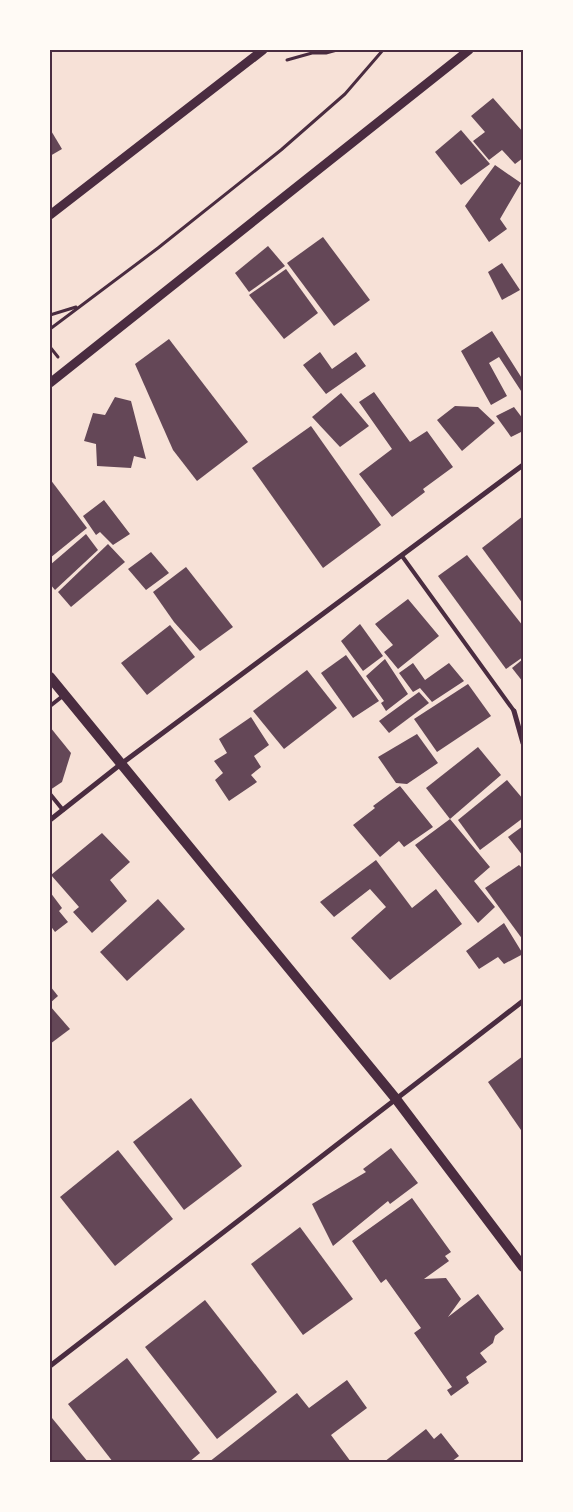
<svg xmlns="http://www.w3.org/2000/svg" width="573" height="1512" font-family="'Asap Condensed',sans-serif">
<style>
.building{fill:#644757}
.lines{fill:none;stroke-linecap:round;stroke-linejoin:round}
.path{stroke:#4a2c40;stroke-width:3}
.service{stroke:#4a2c40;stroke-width:4}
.minor{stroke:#4a2c40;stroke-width:5}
.tertiary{stroke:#4a2c40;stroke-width:9}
.secondary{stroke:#4a2c40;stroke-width:10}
.neatline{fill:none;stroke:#4a2c40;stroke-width:2}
</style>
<rect width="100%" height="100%" fill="#f7e1d7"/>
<g class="building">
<polygon points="493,98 523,132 523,158 515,164 502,150 489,160 473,141 485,132 471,116"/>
<polygon points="50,129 62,149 50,156"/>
<polygon points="461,130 490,164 461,185 435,152"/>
<polygon points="495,165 521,183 500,219 507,229 489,242 465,206"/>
<polygon points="323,237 370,300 334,326 287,263"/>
<polygon points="268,246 285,266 249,292 235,273"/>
<polygon points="502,263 520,290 502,300 488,272"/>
<polygon points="286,269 318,313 284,339 249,295"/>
<polygon points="492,331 523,380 523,394 499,357 489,363 507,396 491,405 461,351"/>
<polygon points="169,339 248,442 197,481 173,450 135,364"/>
<polygon points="320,352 332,369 356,352 366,366 326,394 303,365"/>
<polygon points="374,392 410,442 427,431 453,467 423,489 425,492 392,517 359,474 392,449 359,402"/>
<polygon points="341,393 369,426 340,447 312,417"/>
<polygon points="115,397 131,401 146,459 134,456 131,468 97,466 96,444 84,441 93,413 105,415"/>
<polygon points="455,406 478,407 495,423 462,451 437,420"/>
<polygon points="514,407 523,419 523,431 511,437 496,416"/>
<polygon points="311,426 381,525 323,568 252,468"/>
<polygon points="50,479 87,528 50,558"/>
<polygon points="104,500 130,534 113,545 100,532 96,535 83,516"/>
<polygon points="523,516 523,604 482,548"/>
<polygon points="86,534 98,550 55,590 50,584 50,565"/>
<polygon points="108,544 125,562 71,607 58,592"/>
<polygon points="151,552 169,573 146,590 128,569"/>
<polygon points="467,555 523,626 523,657 506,669 438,576"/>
<polygon points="186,567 233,627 200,651 174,622 153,592"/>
<polygon points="408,599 439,636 398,669 384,652 393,645 375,624"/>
<polygon points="360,624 383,656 363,671 341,641"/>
<polygon points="170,625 195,657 147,695 121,663"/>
<polygon points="346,655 379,701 353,718 321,673"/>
<polygon points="385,659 408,694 386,711 381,703 384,701 366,676"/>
<polygon points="523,659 523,682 512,668"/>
<polygon points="413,663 425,680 449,663 464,681 432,702 420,688 413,692 399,673"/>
<polygon points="307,670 337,708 284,749 253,711"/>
<polygon points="468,684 491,716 437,752 414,719"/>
<polygon points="419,692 429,703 389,733 379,721"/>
<polygon points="251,717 269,745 254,756 261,767 251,775 257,782 229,801 215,780 223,773 214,761 227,753 219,739"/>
<polygon points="50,727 71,753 62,782 50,790"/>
<polygon points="417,734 438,763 407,784 396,783 378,757"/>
<polygon points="478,747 501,775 450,819 426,788"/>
<polygon points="507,780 523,799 523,818 480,850 458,820"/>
<polygon points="400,786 433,827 404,847 399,841 380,857 353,825 375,808 373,806"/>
<polygon points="450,819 490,867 474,881 495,907 478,923 415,845"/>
<polygon points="523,826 523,856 508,837"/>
<polygon points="102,833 130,862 110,880 127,901 92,933 73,912 79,907 51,875"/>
<polygon points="376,860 412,908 436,889 462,924 390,980 351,938 386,907 370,889 334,917 320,902"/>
<polygon points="519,865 523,869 523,940 485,888"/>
<polygon points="50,892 62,908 59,911 68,922 55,932 50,925"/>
<polygon points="158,899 185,929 127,981 100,952"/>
<polygon points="504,923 523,954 504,964 498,957 479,969 466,951"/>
<polygon points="50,986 58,996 50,1003"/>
<polygon points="50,1006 70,1029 50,1044"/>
<polygon points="523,1056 523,1133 488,1082"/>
<polygon points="191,1098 242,1166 184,1210 133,1142"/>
<polygon points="391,1148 418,1183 390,1204 388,1201 333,1246 312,1204 366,1172 363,1169"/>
<polygon points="118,1150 173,1219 115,1266 60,1197"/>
<polygon points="412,1198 451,1252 445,1256 449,1261 424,1279 446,1278 461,1299 448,1317 478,1294 504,1329 495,1336 493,1343 480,1353 487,1362 466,1377 469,1383 451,1396 447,1390 452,1387 414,1333 421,1328 386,1279 381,1283 352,1241"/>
<polygon points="300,1227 353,1299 303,1335 251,1264"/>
<polygon points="205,1300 277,1392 217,1439 145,1347"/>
<polygon points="127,1358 200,1453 189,1462 113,1462 68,1404"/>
<polygon points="347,1380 367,1408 331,1435 351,1462 209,1462 297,1393 309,1408"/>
<polygon points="52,1418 88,1462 50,1462 50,1419"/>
<polygon points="426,1429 434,1439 441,1433 459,1456 451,1462 384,1462"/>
</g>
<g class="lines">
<g class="path">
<polyline points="287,60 312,53 326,53 337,50"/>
<polyline points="50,315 76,307"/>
<polyline points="50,329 158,248 281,150 345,94 383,50"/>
<polyline points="50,347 58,357"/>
</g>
<g class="service">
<polyline points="402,556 514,711"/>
<polyline points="50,706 64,695"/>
<polyline points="50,794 63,810"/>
</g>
<g class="minor">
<polyline points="514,711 523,743"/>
<polyline points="50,820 121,764 523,465"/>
<polyline points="50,1366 523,1001"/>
</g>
<g class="tertiary">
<polyline points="50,215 263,50"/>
<polyline points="50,383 469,50"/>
</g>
<polyline class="secondary" points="50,677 396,1099 523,1267"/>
</g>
<rect width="573" height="1512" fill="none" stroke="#fffaf5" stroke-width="102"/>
<rect x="51" y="51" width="471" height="1410" class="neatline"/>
</svg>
